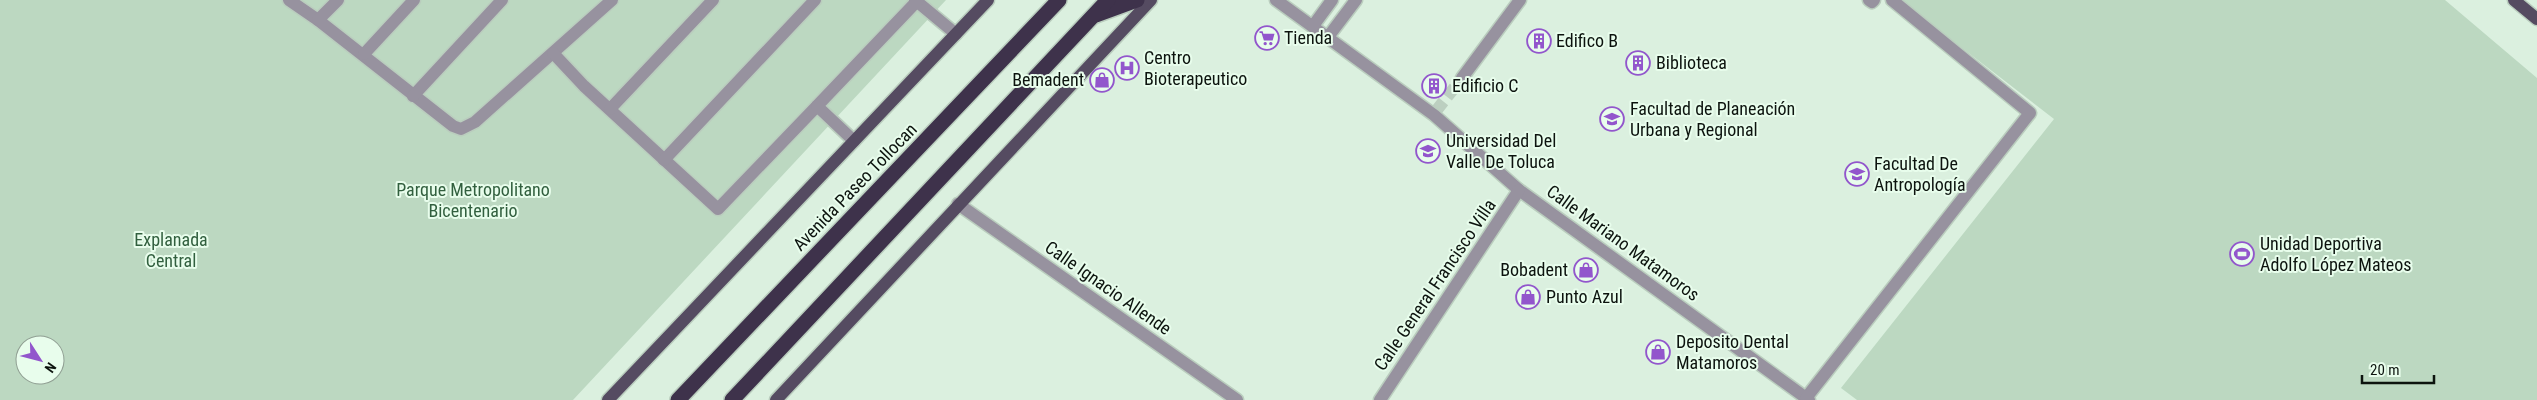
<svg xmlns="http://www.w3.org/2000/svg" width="2537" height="400" font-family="'Roboto Condensed',sans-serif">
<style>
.green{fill:#bcd8c1;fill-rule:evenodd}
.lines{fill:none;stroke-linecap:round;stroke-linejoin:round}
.minor-tunnel{stroke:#bccfc0;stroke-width:12;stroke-dasharray:12 6;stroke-linecap:butt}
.minor-casing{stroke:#bacdbe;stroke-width:15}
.major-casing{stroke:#bacdbe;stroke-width:15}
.highway-casing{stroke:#bacdbe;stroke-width:18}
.minor{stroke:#97929f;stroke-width:12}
.major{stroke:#554b61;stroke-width:12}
.highway{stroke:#3e324b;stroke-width:15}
.labels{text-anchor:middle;stroke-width:4;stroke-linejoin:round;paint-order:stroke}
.poi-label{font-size:18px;fill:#0c130e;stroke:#e8fdec;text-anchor:start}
.street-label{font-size:18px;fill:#0c130e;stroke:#e8fdec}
.park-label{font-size:18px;fill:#315f3e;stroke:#e8fdec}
</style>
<rect width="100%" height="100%" fill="#dbf0df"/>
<g class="green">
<path d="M0,0h946l-373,400h-573zM25,345h30v30h-30z"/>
<polygon points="1900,0 2445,0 2537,78 2537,400 1857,400 1841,388 2054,119"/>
</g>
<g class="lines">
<polyline class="minor-tunnel" points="1436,111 1462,78"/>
<g class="minor-casing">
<g id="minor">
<polyline points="289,0 318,20"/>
<polyline points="338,0 318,20 453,126 461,129 475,122 612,0"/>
<polyline points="915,0 956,34"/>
<polyline points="1276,0 1434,115 1519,190 1809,400"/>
<polyline points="1869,0 1872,2 1874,0"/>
<polyline points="1313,26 1332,0"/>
<polyline points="1328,37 1356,0"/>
<polyline points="553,53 584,86 718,209 817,106"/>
<polyline points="364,54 414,0"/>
<polyline points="1462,78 1520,0"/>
<polyline points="413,96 502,0"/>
<polyline points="610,109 713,0"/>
<polyline points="854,141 817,106 918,0"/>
<polyline points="664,160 815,0"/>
<polyline points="958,204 1237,400"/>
<polyline points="1806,398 2030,113 1892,0"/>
<polyline points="1380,400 1519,190"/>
</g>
</g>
<g class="major-casing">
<g id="major">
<polyline points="2514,0 2537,19"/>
<polyline points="608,400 988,0"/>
<polyline points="776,400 1151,0"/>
</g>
</g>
<g class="highway-casing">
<g id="highway">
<polyline points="1096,15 1137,0"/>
<polyline points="678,400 1059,0"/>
<polyline points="732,400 1108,0"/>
</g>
</g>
<use href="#minor" class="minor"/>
<use href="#major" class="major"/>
<use href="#highway" class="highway"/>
</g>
<defs>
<g id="supermarket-ring" transform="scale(1.25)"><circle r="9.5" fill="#e8fdec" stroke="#9256cc" stroke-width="1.5"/><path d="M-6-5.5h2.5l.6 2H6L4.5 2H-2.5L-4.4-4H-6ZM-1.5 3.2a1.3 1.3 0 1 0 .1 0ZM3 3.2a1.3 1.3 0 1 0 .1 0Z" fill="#9256cc"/></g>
<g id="building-ring" transform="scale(1.25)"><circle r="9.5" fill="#e8fdec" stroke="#9256cc" stroke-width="1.5"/><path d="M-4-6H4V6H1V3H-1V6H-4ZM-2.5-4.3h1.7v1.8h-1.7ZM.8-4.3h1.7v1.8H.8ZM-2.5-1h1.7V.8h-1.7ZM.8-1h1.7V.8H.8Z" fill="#9256cc"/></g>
<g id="hospital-ring" transform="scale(1.25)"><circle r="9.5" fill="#e8fdec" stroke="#9256cc" stroke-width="1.5"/><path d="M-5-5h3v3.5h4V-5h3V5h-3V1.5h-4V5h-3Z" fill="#9256cc"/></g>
<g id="shop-ring" transform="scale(1.25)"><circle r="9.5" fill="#e8fdec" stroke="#9256cc" stroke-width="1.5"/><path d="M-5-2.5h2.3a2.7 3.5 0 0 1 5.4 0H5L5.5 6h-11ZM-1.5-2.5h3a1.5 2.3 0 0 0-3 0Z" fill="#9256cc"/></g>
<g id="university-ring" transform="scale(1.25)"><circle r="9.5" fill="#e8fdec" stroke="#9256cc" stroke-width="1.5"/><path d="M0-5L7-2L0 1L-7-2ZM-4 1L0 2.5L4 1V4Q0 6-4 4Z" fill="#9256cc"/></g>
<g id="stadium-ring" transform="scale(1.25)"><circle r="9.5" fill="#e8fdec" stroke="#9256cc" stroke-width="1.5"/><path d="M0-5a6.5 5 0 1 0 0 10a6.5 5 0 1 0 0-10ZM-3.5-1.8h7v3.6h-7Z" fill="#9256cc"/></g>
</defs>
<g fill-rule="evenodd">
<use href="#supermarket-ring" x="1267" y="38"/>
<use href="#building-ring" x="1539" y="41"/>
<use href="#building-ring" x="1638" y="63"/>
<use href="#hospital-ring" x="1127" y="68"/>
<use href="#shop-ring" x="1102" y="80"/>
<use href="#building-ring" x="1434" y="86"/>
<use href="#university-ring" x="1612" y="119"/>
<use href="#university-ring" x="1428" y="151"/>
<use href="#university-ring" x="1857" y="174"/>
<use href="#stadium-ring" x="2242" y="254"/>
<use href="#shop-ring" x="1586" y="270"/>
<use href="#shop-ring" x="1528" y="297"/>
<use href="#shop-ring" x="1658" y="352"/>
</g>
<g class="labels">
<g class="poi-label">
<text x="1284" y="44">Tienda</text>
<text x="1556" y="47">Edifico B</text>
<text x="1144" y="64">Centro<tspan x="1144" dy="21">Bioterapeutico</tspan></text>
<text x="1656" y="69">Biblioteca</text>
<text x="1084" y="86" text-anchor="end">Bemadent</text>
<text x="1452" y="92">Edificio C</text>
<text x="1630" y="115">Facultad de Planeación<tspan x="1630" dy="21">Urbana y Regional</tspan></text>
<text x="1446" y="147">Universidad Del<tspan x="1446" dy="21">Valle De Toluca</tspan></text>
<text x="1874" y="170">Facultad De<tspan x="1874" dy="21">Antropología</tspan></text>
<text x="2260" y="250">Unidad Deportiva<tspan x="2260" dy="21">Adolfo López Mateos</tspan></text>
<text x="1568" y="276" text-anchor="end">Bobadent</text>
<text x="1546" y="303">Punto Azul</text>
<text x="1676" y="348">Deposito Dental<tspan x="1676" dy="21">Matamoros</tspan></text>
</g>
<g class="street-label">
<text transform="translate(855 187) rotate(-46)" y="6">Avenida Paseo Tollocan</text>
<text transform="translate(1623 243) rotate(36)" y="6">Calle Mariano Matamoros</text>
<text transform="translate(1435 285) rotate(-56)" y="6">Calle General Francisco Villa</text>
<text transform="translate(1108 288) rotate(35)" y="6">Calle Ignacio Allende</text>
</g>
<g class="park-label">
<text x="473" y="196">Parque Metropolitano<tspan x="473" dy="21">Bicentenario</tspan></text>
<text x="171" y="246">Explanada<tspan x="171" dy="21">Central</tspan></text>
</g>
</g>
<g transform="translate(40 360) rotate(126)"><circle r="24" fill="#e8fdec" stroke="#909f93"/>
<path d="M0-4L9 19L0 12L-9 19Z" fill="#9256cc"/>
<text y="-8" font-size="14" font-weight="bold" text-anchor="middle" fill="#0c130e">N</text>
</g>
<path d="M2362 375v8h72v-8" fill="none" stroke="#0c130e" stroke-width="2.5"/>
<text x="2370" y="375" font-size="15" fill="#0c130e" stroke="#e8fdec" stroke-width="4" paint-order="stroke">20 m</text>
</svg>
